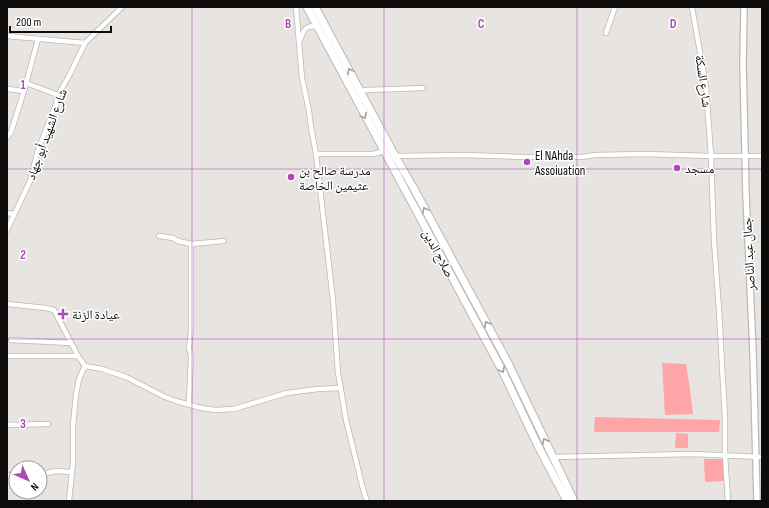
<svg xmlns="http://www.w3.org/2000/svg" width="769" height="508" font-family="'Sofia Sans Condensed','Noto Naskh Arabic',sans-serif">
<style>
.green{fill:#fea6a7}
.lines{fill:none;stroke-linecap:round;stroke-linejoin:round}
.minor-casing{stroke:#bcb8b5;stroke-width:6}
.major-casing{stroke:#bcb8b5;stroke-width:8}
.highway-casing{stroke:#bcb8b5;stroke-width:9}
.minor{stroke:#fff;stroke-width:4.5}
.major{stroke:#fff;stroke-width:5.5}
.highway{stroke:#fff;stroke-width:7}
.oneway{stroke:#9e9e9d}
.grid{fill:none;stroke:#a94bb5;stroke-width:1;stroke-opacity:0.55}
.poi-dot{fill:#a94bb5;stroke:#fff;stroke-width:1.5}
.labels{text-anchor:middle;stroke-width:3;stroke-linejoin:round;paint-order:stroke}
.street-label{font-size:13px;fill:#0d0c0b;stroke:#fff}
.poi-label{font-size:13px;fill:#0d0c0b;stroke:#fff;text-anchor:start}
.grid-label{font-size:13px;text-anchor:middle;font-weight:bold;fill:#a94bb5;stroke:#fff;stroke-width:3;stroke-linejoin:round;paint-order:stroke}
</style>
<rect width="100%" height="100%" fill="#e8e4e1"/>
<g class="green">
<polygon points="662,363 686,364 690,389 693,414 665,415"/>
<polygon points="595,417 720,420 719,432 594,432"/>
<polygon points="676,433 688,434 688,448 675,448"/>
<polygon points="704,459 723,459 724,481 705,482"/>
</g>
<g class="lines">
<g class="minor-casing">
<g id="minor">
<polyline points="296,7 302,78 309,111 311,127 316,154 333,300 338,373 341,390 346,420 363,489 367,501"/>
<polyline points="692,7 706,87 711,156 714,241 719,310 723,383 725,417 725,455 728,501"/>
<polyline points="606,33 615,7"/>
<polyline points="7,36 85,43"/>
<path d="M300,40c3,-9 6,-16 17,-13"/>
<polyline points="26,83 58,95"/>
<polyline points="7,89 24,91"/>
<polyline points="360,91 367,90 423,88"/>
<polyline points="7,137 11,132 24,91 38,39"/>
<polyline points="316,154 373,154 384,151"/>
<polyline points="395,156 465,155 522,157 582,157 595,155 645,154 711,156 762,156"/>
<polyline points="7,213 14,214"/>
<polyline points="7,230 30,181 38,150 56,104 58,95 70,74 85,43 122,7"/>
<polyline points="159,236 173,238 178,241 191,244 224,241"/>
<polyline points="7,304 46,308 54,310 78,356 85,366 102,369 126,377 165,397 176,401 201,408 215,410 234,409 287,393 318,389 341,388"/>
<polyline points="11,340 71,343"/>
<polyline points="7,356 78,356"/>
<polyline points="189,404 191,356 189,348 191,331 191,244"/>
<polyline points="7,425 48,424"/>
<polyline points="553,457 693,454 762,457"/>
<polyline points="7,475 16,476"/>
<polyline points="40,475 55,471 72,472"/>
<polyline points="69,501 73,462 73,426 76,394 79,379 85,366"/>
</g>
</g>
<g class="major-casing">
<polyline id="major" points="744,7 743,64 746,195 753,352 757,501"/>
</g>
<g class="highway-casing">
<g id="highway">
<polyline points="307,7 503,372 538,446 567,501"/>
<polyline points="315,7 395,156 413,187 508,363 574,501"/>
</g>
</g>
<use href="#minor" class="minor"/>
<use href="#major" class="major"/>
<use href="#highway" class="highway"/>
</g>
<defs><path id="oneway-chevron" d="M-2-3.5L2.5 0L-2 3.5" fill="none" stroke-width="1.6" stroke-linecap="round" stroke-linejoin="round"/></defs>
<g class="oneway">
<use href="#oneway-chevron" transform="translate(350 71) rotate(-118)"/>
<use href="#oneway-chevron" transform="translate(364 116) rotate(62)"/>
<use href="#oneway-chevron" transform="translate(425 210) rotate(-118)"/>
<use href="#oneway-chevron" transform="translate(487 324) rotate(-118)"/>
<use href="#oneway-chevron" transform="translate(502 370) rotate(62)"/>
<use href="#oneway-chevron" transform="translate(545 441) rotate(-116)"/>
</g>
<path class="grid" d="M192,7v494M384,7v494M577,7v494M7,169h755M7,339h755"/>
<g class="poi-dot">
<circle cx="527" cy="162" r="4"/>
<circle cx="677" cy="168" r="4"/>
<circle cx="291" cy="177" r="4"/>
<path d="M61 308h4v4h4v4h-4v4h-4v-4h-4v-4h4z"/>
</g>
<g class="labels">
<g class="street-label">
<text transform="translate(704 81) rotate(82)" y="5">شارع السكة</text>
<text transform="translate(46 134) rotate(-70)" y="5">شارع الشهيد أبو جهاد</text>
<text transform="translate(439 253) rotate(62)" y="5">صلاح الدين</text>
<text transform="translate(748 254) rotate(-93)" y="5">جمال عبد الناصر</text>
</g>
<g class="poi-label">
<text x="535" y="160">El NAhda<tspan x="535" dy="15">Assoiuation</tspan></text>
<text x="685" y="173">مسجد</text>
<text x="299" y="175">مدرسة صالح بن<tspan x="299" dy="15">عثيمين الخاصة</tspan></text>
<text x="72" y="319">عيادة الزنة</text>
</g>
</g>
<g class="grid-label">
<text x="288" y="28">B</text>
<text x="481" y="28">C</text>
<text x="673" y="28">D</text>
<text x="23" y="89">1</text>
<text x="23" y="259">2</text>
<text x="23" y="428">3</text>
</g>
<rect width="769" height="508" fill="none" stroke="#0d0c0b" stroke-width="16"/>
<g transform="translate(28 480) rotate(135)"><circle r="19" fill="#ffffff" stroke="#9e9e9d"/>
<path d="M0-3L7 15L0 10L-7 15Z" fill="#a94bb5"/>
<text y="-6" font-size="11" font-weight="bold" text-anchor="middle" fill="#0d0c0b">N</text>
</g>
<path d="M10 26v6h101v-6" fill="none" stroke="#0d0c0b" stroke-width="2"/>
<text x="16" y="26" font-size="12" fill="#0d0c0b" stroke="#ffffff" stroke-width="3" paint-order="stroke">200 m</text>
</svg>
